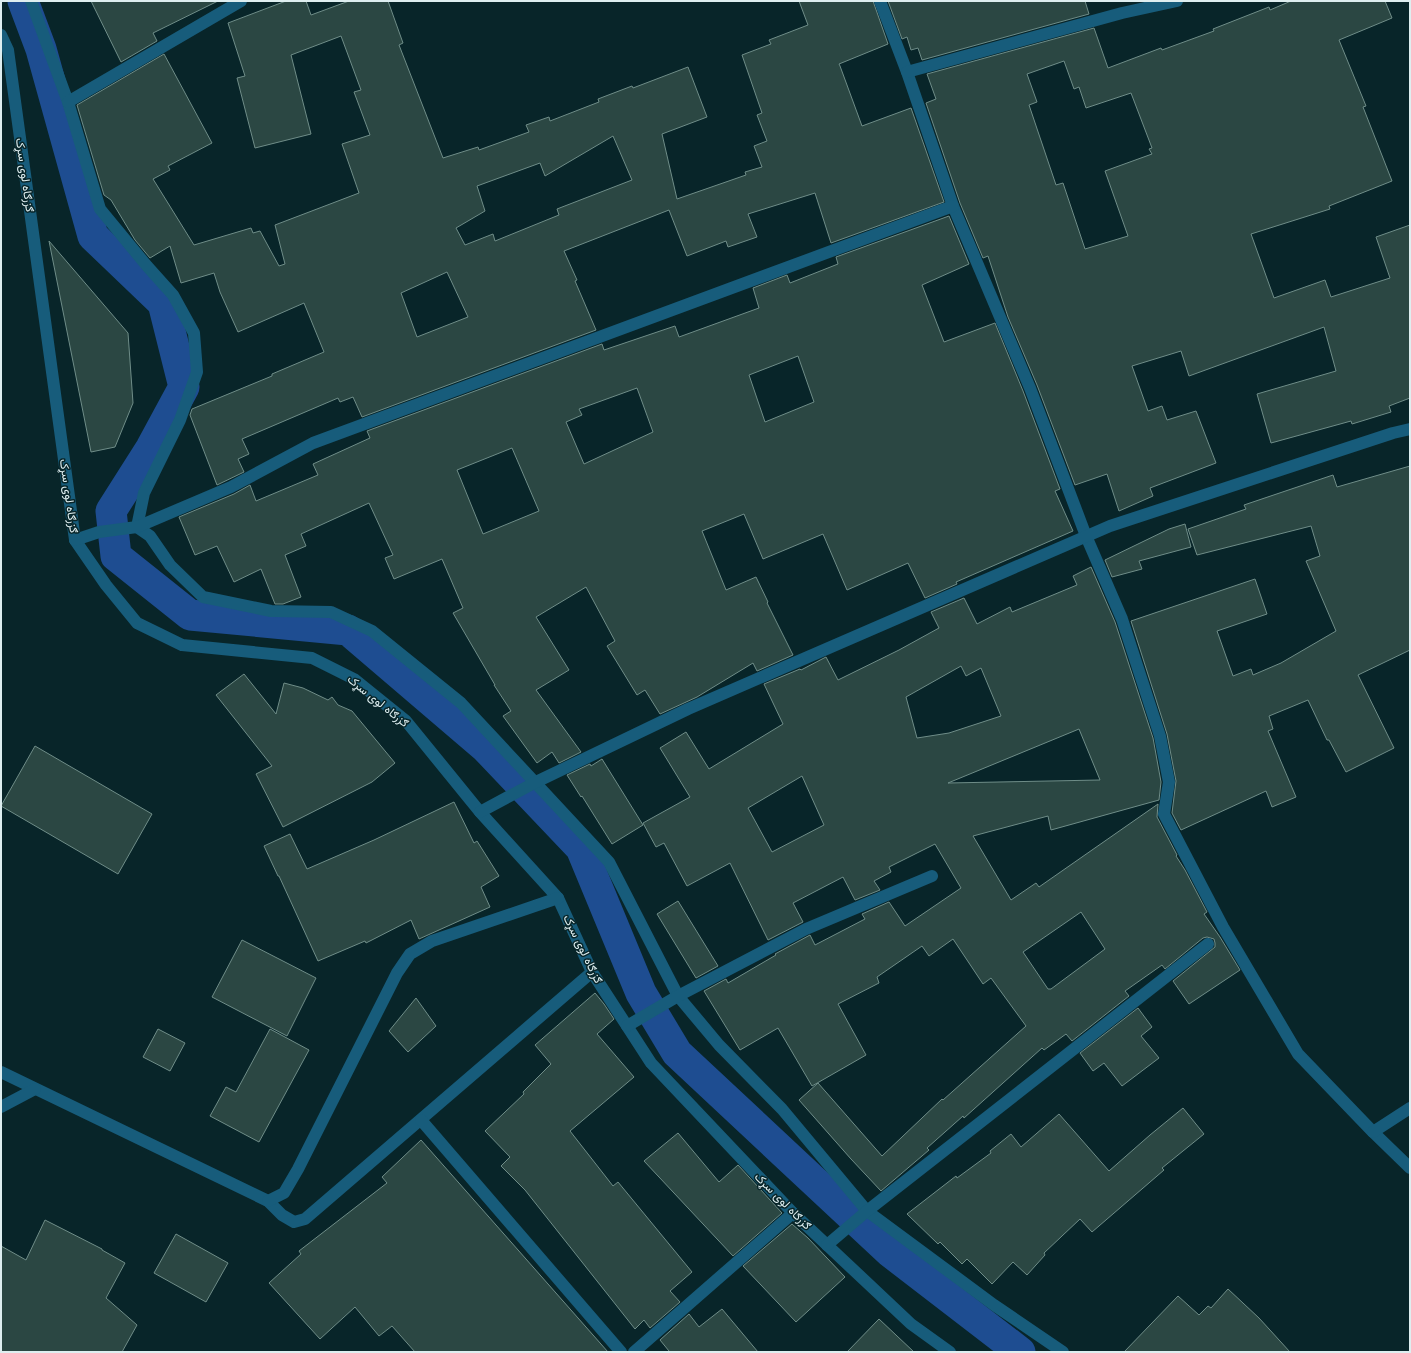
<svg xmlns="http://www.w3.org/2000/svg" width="1411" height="1353" font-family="Jost,Vazirmatn,sans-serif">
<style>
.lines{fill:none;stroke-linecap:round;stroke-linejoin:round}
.canal{stroke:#1e4d91;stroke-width:31}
.building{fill:#2b4743;stroke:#6f8d88;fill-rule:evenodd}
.minor{stroke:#175c7b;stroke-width:12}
.labels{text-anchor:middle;stroke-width:3;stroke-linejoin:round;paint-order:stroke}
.street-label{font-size:12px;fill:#deeef0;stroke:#082529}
</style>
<rect width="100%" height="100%" fill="#082529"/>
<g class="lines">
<polyline class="canal" points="23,1 41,49 93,236 163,303 184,387 151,448 111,511 116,556 190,615 348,630 486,748 581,848 641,993 677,1053 890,1252 1020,1352"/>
</g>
<g class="building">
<polygon points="91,1 218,1 153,33 157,41 121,62"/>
<path d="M286,1h20l5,14 38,-14h39l15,42 -4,2 44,113 35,-11 1,3 50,-18 -3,-7 23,-8 1,4 49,-19 -1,-3 34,-13 1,2 55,-21 19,50 -45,17 15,65 69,-24 -1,-3 17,-5 -8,-21 13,-5 -10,-26 5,-2 -20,-58 29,-11 -2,-4 39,-15 -9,-24h74l15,43 -49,20 1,2 22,60 49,-18 33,94 -113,41 -16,-50 -67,21 9,23 -29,10 -2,-6 -39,15 -18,-46 -105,41 13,29 -2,1 21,49 -234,87 -9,-20 -13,5 -2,-4 -96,41 7,15 -11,5 6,13 -27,13 -27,-70 2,-6 80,-33v-2l52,-22 -20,-49 -66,29 -18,-40 -6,-19 -33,10 -11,-37 -20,12 -15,-18 -24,-40 -7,-5 -27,-90 87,-51 48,89 -44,23 2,4 -17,9 41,66 57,-17 2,5 7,-2 19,35 6,-2 -10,-39 84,-32 -17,-49 28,-9 -16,-43 7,-2 -20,-54 -50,19 20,79 -56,14 -18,-70 8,-2 -17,-53zM613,136l19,44 -75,29 2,6 -64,26 -2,-7 -28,11 -9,-17 29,-17 -8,-25 63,-23 5,13zM447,272l21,45 -51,20 -16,-44z"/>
<polygon points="888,1 1085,1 1089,14 922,60 918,48 911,50 907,37 902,39"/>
<path d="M1291,1h94l7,17 -53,22 27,66 -3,1 29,74 -63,25 1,3 -79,25 23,64 51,-18 6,17 59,-19 -14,-41 34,-12v173l-21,8 2,6 -39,12 -1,-3 -80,22 -14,-49 79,-23 -12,-44 -135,49 -8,-25 -49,15 16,45 14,-5 5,14 29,-9 20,52 -66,25 3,8 -34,15 -12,-37 -32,11 -38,-100 -29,-68 -20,-61 -5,2 -23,-55 -34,-100 10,-4 -9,-25 167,-46 14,40 53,-20 1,2 52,-19 -1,-2 56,-22 1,3zM1064,61l10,28 5,-2 7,21 45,-15 21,55 -3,1 3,5 -47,17 23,65 -43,13 -22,-66 -7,2 -27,-80 8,-3 -10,-28z"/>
<path d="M949,216l20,48 -47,21 22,57 51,-19 28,68 37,98 -5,2 18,40 -117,51 1,2 -32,14 -17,-35 -61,27 -24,-56 -60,25 -19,-45 -42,17 24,59 30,-13 12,25 -1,1 26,52 -36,16 -4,-8 -56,34 -37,17 -15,-24 -8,5 -30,-49 8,-5 -29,-54 -50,30 33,53 -33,20 45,62 -22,11 -7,-11 -15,11 -34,-47 8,-5 -17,-26h1l-42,-72 10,-5 -21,-49 -48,20 -9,-21 8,-3 -24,-52 -68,31 5,12 -21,9 16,42 -18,7h-8l-14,-35 -27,13 -17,-36 -22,9 -16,-38 55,-23 16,-9 6,16 62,-26 -5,-11 57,-26 -3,-7 235,-87 2,6 71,-24 4,11 80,-29 -6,-20 34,-13 3,8 48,-19 -2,-7zM798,356l16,46 -49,20 -16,-47zM637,388l16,44 -69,32 -18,-42 16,-7 -3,-6zM512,448l27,63 -56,23 -26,-64z"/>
<polygon points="49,241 128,333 133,403 115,447 91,452"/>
<polygon points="1410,466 1410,650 1358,675 1394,748 1346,772 1329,740 1327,740 1308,700 1269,716 1273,729 1268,731 1296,797 1272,807 1266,791 1181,830 1172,813 1176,781 1167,734 1131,621 1255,579 1267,614 1217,631 1233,676 1251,669 1253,675 1281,663 1336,631 1306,561 1320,556 1311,526 1197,555 1188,529 1246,509 1244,505 1333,475 1337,487"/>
<polygon points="1185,524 1191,547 1139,561 1142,569 1112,577 1105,560 1169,529"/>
<path d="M1091,567l24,55 38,116 8,44 -2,18 -108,30 -3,-14 -75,20 38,64 25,-17 3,4 119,-83 -1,13 20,38 -1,1 9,14 22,42 -3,2 16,23 20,33 -51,34 -16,-23 42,-34v-4l-1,-4 -7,-2 -4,1 -38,31 -3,-4 -37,26 4,5 -57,45 -6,-7 -22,16 -2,-2 -78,70 -1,-2 -36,32 2,2 -48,41 -30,-32 -52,-59 19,-17 64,73 60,-57 1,1 83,-74 -35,-48 -8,6 -30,-45 -24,17 -7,-10 -45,31 2,6 -41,21 28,51 -54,31 -34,-58 -38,22 -36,-59 22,-12 2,4 48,-28 -1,-1 35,-19 5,10 50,-26 -3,-5 27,-12 16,24 56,-38 -26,-44 -46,23 2,5 -17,9 6,9 -25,10 -12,-23 -50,26 10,19 -35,18 -38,-77 -43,23 -23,-43 -8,4 -13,-24 47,-26 -30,-49 26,-16 23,37 74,-45 -19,-40 36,-15 1,1 25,-13 12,23 61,-30 40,-22 -8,-16 33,-14 13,26 33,-17 2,5 65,-27 -4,-9zM961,666l5,10 15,-8 20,48 -52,17 -32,5 -11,-41zM1079,729l21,51 -152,3zM802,776l22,49 -52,27 -24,-44zM1081,912l24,37 -54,40h-3l-25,-37z"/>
<polygon points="244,674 276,714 284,683 303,688 328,700 332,697 338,705 352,711 395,763 372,782 283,827 256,774 272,766 216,695"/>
<polygon points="35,746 152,814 118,874 1,806"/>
<polygon points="602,759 643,825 612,844 582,796 581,797 567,775 590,764 591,766"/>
<polygon points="454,802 474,843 477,841 499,876 481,887 490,907 419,939 411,920 366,943 365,941 318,961 279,876 278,876 264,846 290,834 307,869 374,840"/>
<polygon points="678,901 718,966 696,978 657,914"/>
<polygon points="242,940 316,978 287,1036 212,997"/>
<polygon points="595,993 604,1004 614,1019 597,1034 634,1077 570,1131 613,1186 618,1182 692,1272 670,1291 680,1302 650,1328 644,1320 635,1329 525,1190 501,1166 510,1157 485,1131 524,1094 523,1092 551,1064 535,1045"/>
<polygon points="416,998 436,1026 408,1052 389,1031"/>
<polygon points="1138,1008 1152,1027 1141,1036 1159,1058 1122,1086 1104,1063 1093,1071 1080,1053"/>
<polygon points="158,1029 185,1043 170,1071 143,1057"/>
<polygon points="270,1029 309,1050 259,1142 210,1116 226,1087 236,1092"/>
<polygon points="1183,1108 1204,1134 1162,1168 1164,1170 1092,1232 1080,1219 1044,1253 1045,1255 1027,1275 1013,1262 992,1284 967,1259 962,1264 940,1242 938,1244 907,1214 956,1176 957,1178 991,1153 990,1151 1011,1134 1021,1147 1059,1114 1109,1171 1150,1135"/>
<polygon points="678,1133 719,1182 738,1165 782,1213 733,1256 644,1161"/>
<polygon points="421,1140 608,1352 415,1352 392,1326 379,1336 355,1307 320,1339 269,1283 301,1254 299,1251 387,1183 382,1177"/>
<polygon points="45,1220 102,1249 102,1250 125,1263 106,1298 137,1325 122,1352 1,1352 1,1246 26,1260"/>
<polygon points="792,1224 808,1238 845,1277 796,1322 743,1266"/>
<polygon points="176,1234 228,1263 206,1302 154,1273"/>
<polygon points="1228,1289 1259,1318 1290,1352 1124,1352 1178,1296 1199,1315 1208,1306 1211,1308"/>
<polygon points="722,1309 758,1352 667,1352 669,1351 660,1340 689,1314 699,1327"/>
<polygon points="879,1319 914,1352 847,1352"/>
</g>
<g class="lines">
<g class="minor">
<polyline points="31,1 68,102 100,209 147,266 173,295 194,333 197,372 180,420 144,493 137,527 150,536 170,565 203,597 271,611 331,612 372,631 461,703 609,862 678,996 719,1045 782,1109 867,1211 994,1305 1063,1352"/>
<polyline points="880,1 907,72 953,206 1030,388 1086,536 1122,619 1160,736 1169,782 1164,814 1223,927 1298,1054 1373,1132 1410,1168"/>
<polyline points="1,35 8,50 75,540 106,585 137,623 182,645 312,658 354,679 406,721 480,812 558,898 592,972 651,1063 793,1213 911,1324 950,1352"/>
<polyline points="907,72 1122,13 1177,1"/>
<polyline points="68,102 241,1"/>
<polyline points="75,540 99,532 137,527 231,487 313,443 953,206"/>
<polyline points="480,812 536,782 688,709 1110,526 1393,433 1410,429"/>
<polyline points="627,1026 678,996 806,929 932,876"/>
<polyline points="1,1072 268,1201 282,1215 294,1222 305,1219 592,972"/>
<polyline points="1,1107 35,1089"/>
<polyline points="421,1120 621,1352"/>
<polyline points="1373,1132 1410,1108"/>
<polyline points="268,1201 284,1193 298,1169 397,973 410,954 432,941 558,898"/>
<polyline points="827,1245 867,1211 1208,944"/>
<polyline points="634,1352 793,1213"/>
</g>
</g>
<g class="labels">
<g class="street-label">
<text transform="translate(25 175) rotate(82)" y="4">ګزرګاه لوی سړک</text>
<text transform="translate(69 496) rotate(82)" y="4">ګزرګاه لوی سړک</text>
<text transform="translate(378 701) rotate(39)" y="4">ګزرګاه لوی سړک</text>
<text transform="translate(583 949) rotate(64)" y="4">ګزرګاه لوی سړک</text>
<text transform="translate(783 1201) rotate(45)" y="4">ګزرګاه لوی سړک</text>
</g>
</g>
<rect width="1411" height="1353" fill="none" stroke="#deeef0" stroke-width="4"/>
</svg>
